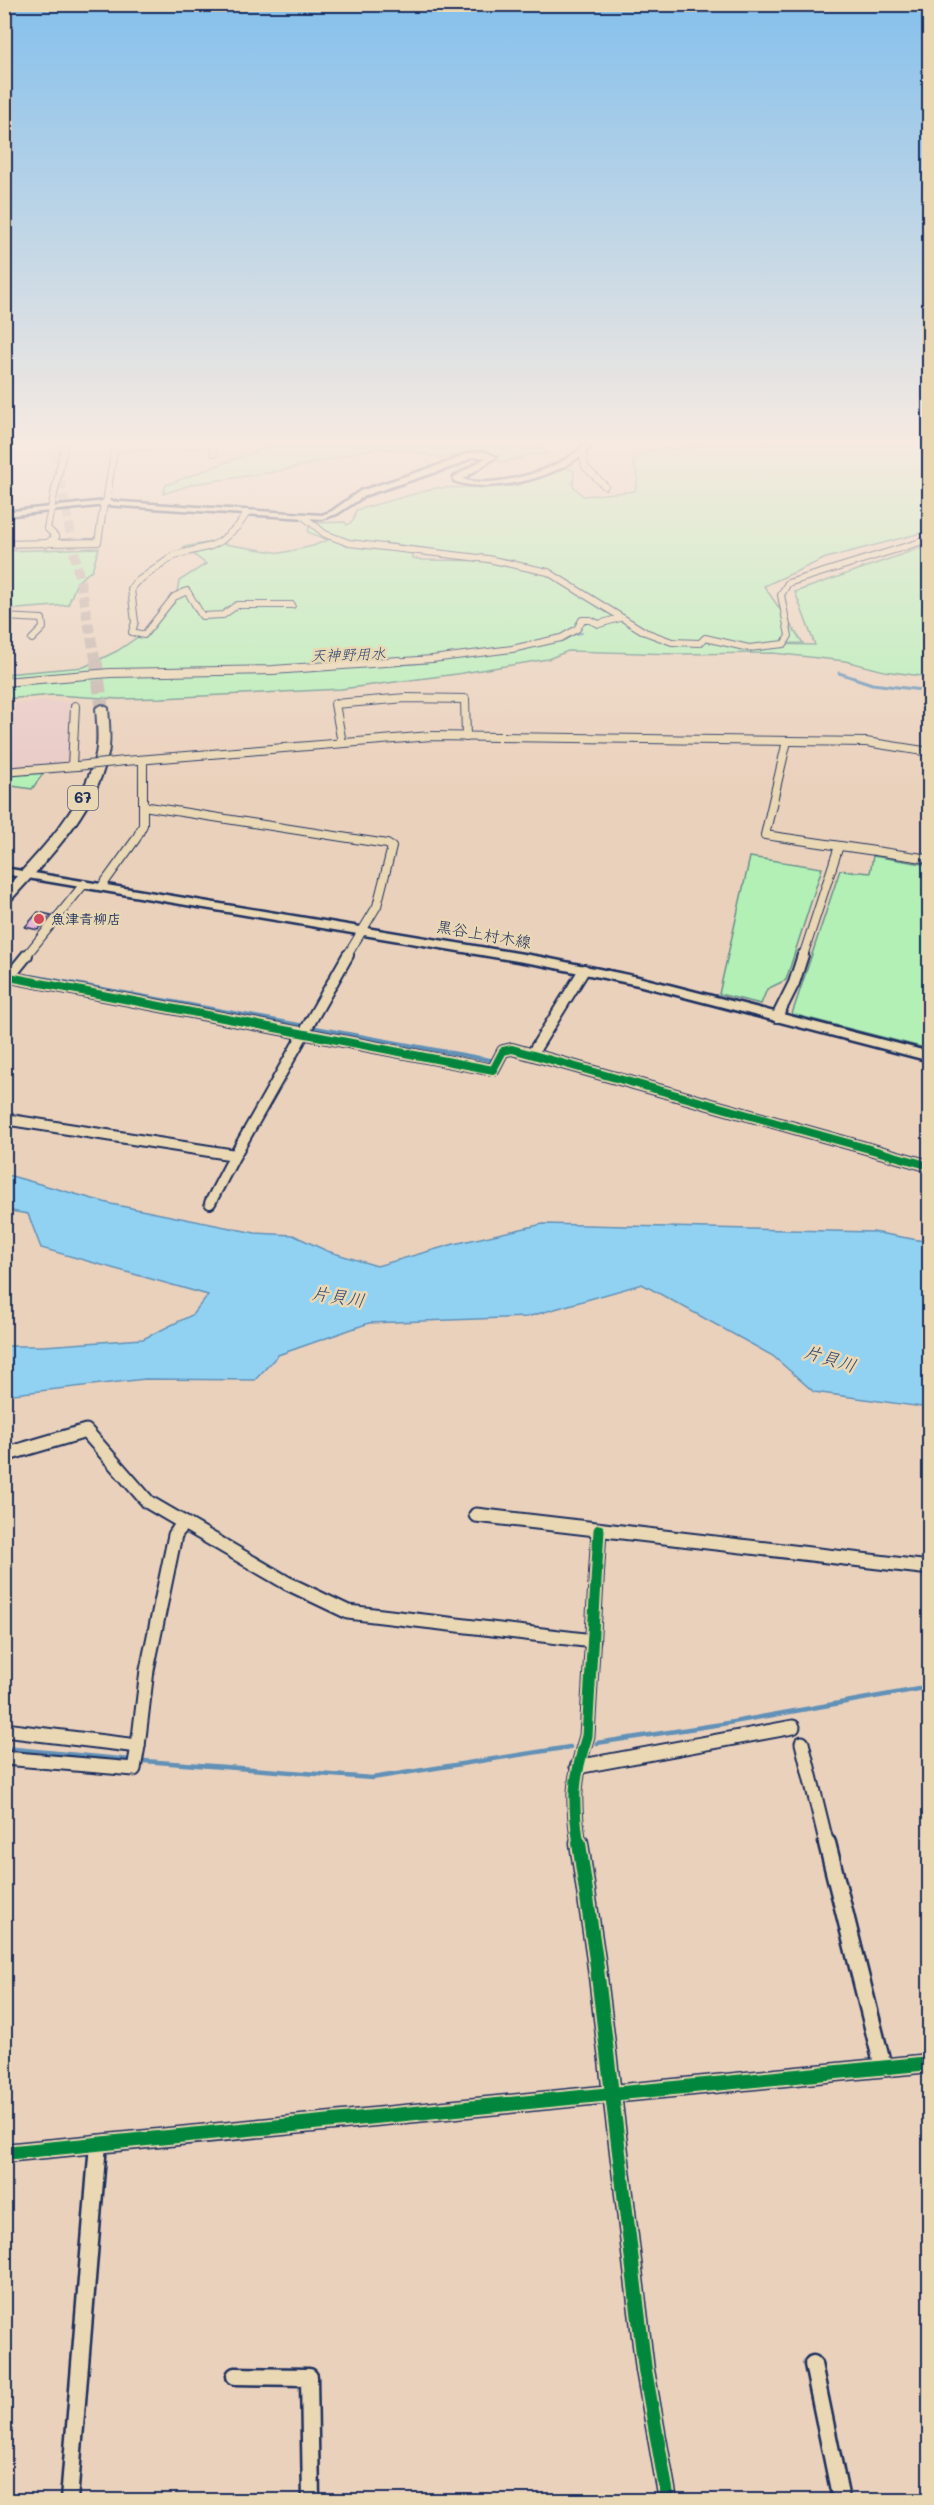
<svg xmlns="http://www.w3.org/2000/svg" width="934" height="2505" font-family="Mali,'Klee One',sans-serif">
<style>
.built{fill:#e9cac5}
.green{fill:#b2f0b6;stroke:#66908a;stroke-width:1.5;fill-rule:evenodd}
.water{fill:#91d2f3;stroke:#6291b7;stroke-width:1.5}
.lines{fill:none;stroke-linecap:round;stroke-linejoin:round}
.stream-far3{stroke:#6291b7;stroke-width:2}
.stream-far2{stroke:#6291b7;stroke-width:3}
.stream-far1{stroke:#6291b7;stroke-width:4}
.stream{stroke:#6291b7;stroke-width:4.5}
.building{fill:#e8b8da;stroke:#1b2f5e;stroke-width:1.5}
.primary-tunnel-far1{stroke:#c1b1a9;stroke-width:10;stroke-dasharray:10 4.5;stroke-linecap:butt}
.primary-tunnel{stroke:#c1b1a9;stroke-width:13;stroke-dasharray:13 6;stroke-linecap:butt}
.minor-far4-casing{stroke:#1b2f5e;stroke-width:8}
.minor-far3-casing{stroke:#1b2f5e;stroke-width:10}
.minor-far2-casing{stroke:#1b2f5e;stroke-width:14}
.minor-far1-casing{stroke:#1b2f5e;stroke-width:17}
.minor-casing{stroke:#1b2f5e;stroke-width:21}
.secondary-casing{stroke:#1b2f5e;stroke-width:5}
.primary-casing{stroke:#1b2f5e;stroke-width:4}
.minor-far4{stroke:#ead7b4;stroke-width:6}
.minor-far3{stroke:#ead7b4;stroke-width:8}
.minor-far2{stroke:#ead7b4;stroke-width:10}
.minor-far1{stroke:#ead7b4;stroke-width:13}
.minor{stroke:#ead7b4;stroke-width:16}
.secondary{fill:#ead7b4;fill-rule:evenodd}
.primary{fill:#ead7b4;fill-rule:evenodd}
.minor-bridge-casing{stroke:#1b2f5e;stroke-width:10;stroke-linecap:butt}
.minor-bridge{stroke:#ead7b4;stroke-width:8}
.cycleway-far2-casing{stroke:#ead7b4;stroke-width:12}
.cycleway-far1-casing{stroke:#ead7b4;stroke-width:15}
.cycleway-casing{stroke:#ead7b4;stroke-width:18}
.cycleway-far2{stroke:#00873e;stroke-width:8}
.cycleway-far1{stroke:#00873e;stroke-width:11}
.cycleway{stroke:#00873e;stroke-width:14}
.poi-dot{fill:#d1495b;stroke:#ead7b4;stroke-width:2}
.labels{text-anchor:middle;stroke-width:5;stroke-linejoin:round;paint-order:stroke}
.far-poi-label{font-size:14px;font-weight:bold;fill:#1b2f5e;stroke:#ead7b4;text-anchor:start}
.far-water-label{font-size:15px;font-style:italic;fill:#2d4774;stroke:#ead7b4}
.shield{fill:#ead7b4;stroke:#596178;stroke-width:1.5}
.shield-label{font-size:15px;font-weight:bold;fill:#1b2f5e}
.street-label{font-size:16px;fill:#1b2f5e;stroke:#ead7b4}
.water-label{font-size:18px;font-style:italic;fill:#2d4774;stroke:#ead7b4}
</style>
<rect width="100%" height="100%" fill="#ead1bc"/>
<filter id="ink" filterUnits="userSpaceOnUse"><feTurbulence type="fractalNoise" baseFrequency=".0167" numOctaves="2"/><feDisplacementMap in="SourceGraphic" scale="12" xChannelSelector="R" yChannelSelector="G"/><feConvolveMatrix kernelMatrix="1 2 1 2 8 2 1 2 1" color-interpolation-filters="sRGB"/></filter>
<g filter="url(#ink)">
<polygon class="built" points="41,701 70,702 67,763 5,769 5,705"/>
<g class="green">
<polygon points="273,438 534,438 549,454 529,455 503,463 487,451 441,458 411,451 376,448 279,471 193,484 163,494 166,485 261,449"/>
<path d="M704,438h225v93l-103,27 -62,28 39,57 -33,1 45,1 -20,-53 134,-47v132l-45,-6 -39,-10 -72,-8 -97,1 -108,-3 -20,8 -91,15 -116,15 -179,9 -43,1 -65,-4 -49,4v-25l79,-7 33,-16 37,-25 21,-24 4,-21 27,-17 -22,-17 28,-5 69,11 32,-7 15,-6 -20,-8 2,-9 35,-1 2,3 6,-4 3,-11 80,-22 79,-2 48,-19 11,4 -1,15 10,10 52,-5 3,-13 -5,-17c5,-3 11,-9 16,-10 18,-6 41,3 55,-13zM384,543l129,17 1,1 -91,-1 -10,-2 -1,-3 7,-3z"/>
<polygon points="99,548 92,570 77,582 68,605 5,610 5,551"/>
<polygon points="45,771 32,789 5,785 5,774"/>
<polygon points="873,856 929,865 929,1049 792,1014 840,870 870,873"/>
<polygon points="750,857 822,868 786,980 767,989 761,1004 719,994"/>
</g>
<polygon class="water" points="4,1174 111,1204 255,1233 293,1235 327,1251 377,1266 454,1244 543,1224 873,1232 929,1242 929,1408 814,1392 773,1356 642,1284 527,1317 369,1323 278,1355 255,1380 145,1379 5,1395 5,1346 44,1346 143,1339 192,1315 208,1295 41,1248 28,1214 5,1210"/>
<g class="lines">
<g class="stream-far3">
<polyline points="571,635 582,633"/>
<polyline points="417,663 426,662"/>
</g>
<g class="stream-far2">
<polyline points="391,665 426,662"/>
<polyline points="839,673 872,684 930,691"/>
</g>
<polyline class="stream-far1" points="32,976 496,1061"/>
<g class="stream">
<polyline points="597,1743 722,1724 930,1687"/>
<polyline points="4,1748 130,1760"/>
<polyline points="144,1761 372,1778 570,1747"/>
</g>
</g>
<polygon class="building" points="38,912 51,915 38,930 25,927"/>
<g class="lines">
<polyline class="primary-tunnel-far1" points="52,438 96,663"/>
<polyline class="primary-tunnel" points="96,661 102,708"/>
<g class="minor-far4-casing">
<g id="minor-far4">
<polyline points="616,438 638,440"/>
<polyline points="115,448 213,444 214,453"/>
<polyline points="583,455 585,467 605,486"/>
<polyline points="106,503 116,438"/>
<polyline points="247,513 238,526 221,541 211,546 175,555 135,583 131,589 135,622 132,632 144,635 174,597 187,591 202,616 223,615 237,605 292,605"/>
<polyline points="304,517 325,534 349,543 488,559 548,572 645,632 672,642 700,643 705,638 749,648 784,644 789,636 781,595 788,583 930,539"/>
<polyline points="4,544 98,542 104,503"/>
<polyline points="46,544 56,537 47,528 66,438"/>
<polyline points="4,617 42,619 43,628 32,639"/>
<polyline points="377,663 432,659 512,649 561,638 577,629 582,620 590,620 599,624 620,618"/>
</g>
</g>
<g class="minor-far3-casing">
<g id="minor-far3">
<polyline points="4,682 110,673 273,670 399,661"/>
<polyline points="787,741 765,835 930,859"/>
<polyline points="342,743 335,704 406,698 465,699 466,737"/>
<polyline points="125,761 431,736 866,742 930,752"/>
<polyline points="72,766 75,706"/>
<polyline points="4,772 77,766"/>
<polyline points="143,806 387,844 392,847 377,906 347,956"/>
<polyline points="102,886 136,839 143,825 143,760"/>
<polyline points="26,956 84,884"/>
<polyline points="803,956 839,846"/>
</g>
</g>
<g class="minor-far2-casing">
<g id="minor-far2">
<polyline points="14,971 27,955"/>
<polyline points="4,976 493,1070 503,1051 512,1049 930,1166"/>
<polyline points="777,1017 794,983 803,955"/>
<polyline points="532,1054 584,970"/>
<polyline points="4,1119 235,1155 348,955"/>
<polyline points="210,1203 235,1155"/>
</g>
</g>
<g class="minor-far1-casing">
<g id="minor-far1">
<polyline points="4,1451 11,1453 86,1431 148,1502 287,1583 348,1612 593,1641"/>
<polyline points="476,1515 930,1568"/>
<polyline points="4,1730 138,1746 147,1670 175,1535 183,1523"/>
<polyline points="802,1743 827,1845"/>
<polyline points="4,1758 134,1769 138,1746"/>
<polyline points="577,1767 793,1727"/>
<path d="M579,1845c-7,-46 -6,-65 8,-109l12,-206"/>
</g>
</g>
<g class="minor-casing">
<g id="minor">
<polyline points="579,1843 596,1960 645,2370 668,2500"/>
<polyline points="827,1843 883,2067"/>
<polyline points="4,2153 930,2063"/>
<polyline points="813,2364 841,2500"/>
<polyline points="235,2376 309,2377 311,2500"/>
<polyline points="69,2500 98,2144"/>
</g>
</g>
<g class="secondary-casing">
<g id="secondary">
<path d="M589,438h7c-19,37 -105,58 -142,43v-4l33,-20h-15l-14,8 -92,30 -29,19 -15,5 -216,-14 -102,11v-4l102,-11 216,14 10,-4 28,-20 92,-30 16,-8 18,-1 10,5 -33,22c30,12 111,-12 126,-41z"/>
<polygon points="4,868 541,957 638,977 930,1052 930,1061 638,985 541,965 4,874"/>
</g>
</g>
<g class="primary-casing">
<path id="primary" d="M102,705l6,3c1,15 3,31 0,46 -13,58 -60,105 -99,148l-5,1v-13c37,-39 79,-82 92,-136 3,-15 1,-31 0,-46z"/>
</g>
<use href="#minor-far4" class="minor-far4"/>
<use href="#minor-far3" class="minor-far3"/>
<use href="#minor-far2" class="minor-far2"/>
<use href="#minor-far1" class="minor-far1"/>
<use href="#minor" class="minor"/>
<use href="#secondary" class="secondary"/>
<use href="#primary" class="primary"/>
<g class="minor-bridge-casing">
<polyline id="minor-bridge" points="77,766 125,761"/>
</g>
<use href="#minor-bridge" class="minor-bridge"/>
<g class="cycleway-far2-casing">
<polyline id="cycleway-far2" points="4,976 493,1070 503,1051 512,1049 930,1166"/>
</g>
<g class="cycleway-far1-casing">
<path id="cycleway-far1" d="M579,1845c-7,-46 -6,-65 8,-109l12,-206"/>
</g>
<g class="cycleway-casing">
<g id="cycleway">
<polyline points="579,1843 596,1960 645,2370 668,2500"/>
<polyline points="4,2153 930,2063"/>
</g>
</g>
<use href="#cycleway-far2" class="cycleway-far2"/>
<use href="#cycleway-far1" class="cycleway-far1"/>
<use href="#cycleway" class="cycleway"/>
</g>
</g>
<linearGradient id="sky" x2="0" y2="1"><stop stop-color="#85c0ec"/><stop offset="0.56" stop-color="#f6eae1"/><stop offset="1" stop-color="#f6eae1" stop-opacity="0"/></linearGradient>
<rect width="934" height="789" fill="url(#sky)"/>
<circle class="poi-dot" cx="39" cy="919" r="6"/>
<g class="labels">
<g class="far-poi-label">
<text x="51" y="924">魚津青柳店</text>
</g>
<g class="far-water-label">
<text transform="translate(348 655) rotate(-2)" y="5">天神野用水</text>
</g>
<rect class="shield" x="68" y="786" width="30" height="24" rx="4.5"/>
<g class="shield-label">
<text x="83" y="803">67</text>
</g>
<g class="street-label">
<text transform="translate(484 934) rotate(10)" y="6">黒谷上村木線</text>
</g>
<g class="water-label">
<text transform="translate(338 1297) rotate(9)" y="6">片貝川</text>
<text transform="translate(830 1359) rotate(17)" y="6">片貝川</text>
</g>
</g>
<rect width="934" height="2505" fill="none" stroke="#ead7b4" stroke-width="24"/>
<rect x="12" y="12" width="910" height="2481" fill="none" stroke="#1b2f5e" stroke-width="2" filter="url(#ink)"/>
</svg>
